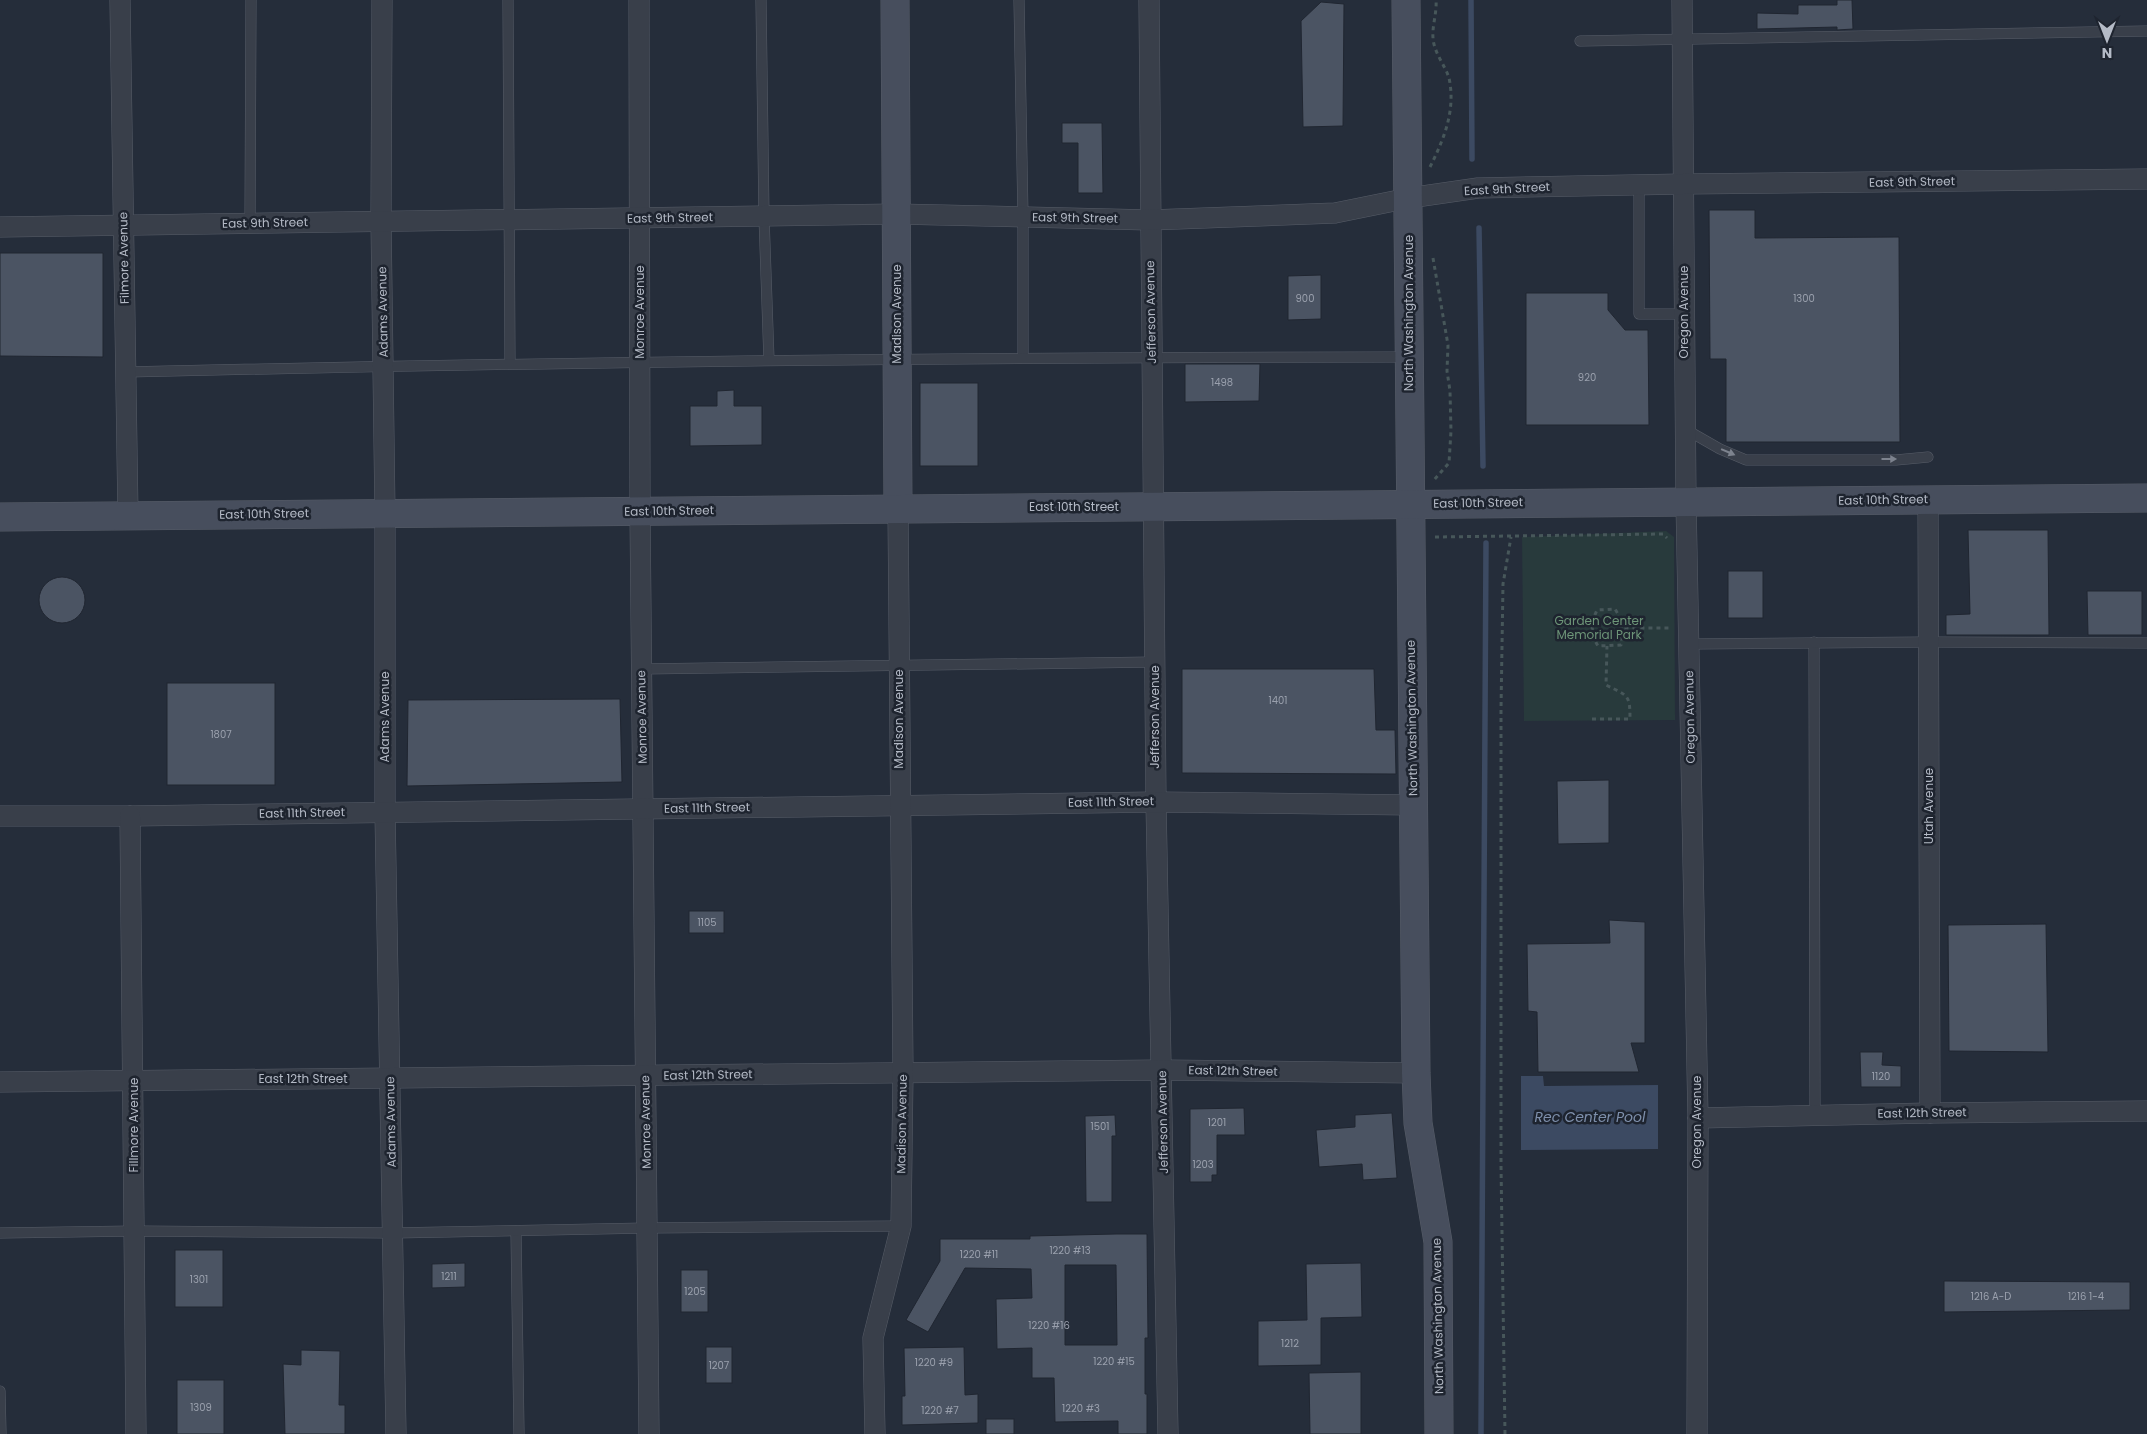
<svg xmlns="http://www.w3.org/2000/svg" width="2147" height="1434" font-family="Poppins,sans-serif">
<style>
.green{fill:#283a3c}
.water{fill:#3c4a62}
.lines{fill:none;stroke-linecap:round;stroke-linejoin:round}
.stream{stroke:#3c4a62;stroke-width:5.5}
.building{fill:#4b5463;stroke:#202631;fill-rule:evenodd}
.lane-casing{stroke:#575d68;stroke-width:11}
.street-casing{stroke:#575d68;stroke-width:21}
.secondary-casing{stroke:#575d68;stroke-width:29}
.path{stroke:#47575a;stroke-width:3;stroke-dasharray:4 4;stroke-linecap:butt}
.lane{stroke:#393f4a;stroke-width:10}
.street{stroke:#393f4a;stroke-width:20}
.secondary{stroke:#474e5d;stroke-width:28}
.oneway{fill:#7d838e}
.labels{text-anchor:middle;stroke-width:5;stroke-linejoin:round;paint-order:stroke}
.number-label{font-size:10px;fill:#9aa0ad}
.street-label{font-size:12px;fill:#b4bac6;stroke:#1e242f}
.park-label{font-size:12px;fill:#6d9578;stroke:#1e242f}
.water-label{font-size:14px;font-style:italic;fill:#7e8fab;stroke:#1e242f}
</style>
<rect width="100%" height="100%" fill="#252d3a"/>
<polygon class="green" points="1666,531 1674,537 1675,720 1524,721 1522,537"/>
<polygon class="water" points="1521,1076 1543,1076 1544,1086 1658,1085 1658,1149 1521,1150"/>
<g class="lines">
<g class="stream">
<polyline points="1471,0 1472,159"/>
<polyline points="1479,228 1483,466"/>
<polyline points="1481,1434 1486,543"/>
</g>
</g>
<g class="building">
<polygon points="1837,0 1852,0 1853,29 1837,30 1837,27 1757,29 1757,13 1798,14 1798,5 1837,5"/>
<polygon points="1321,2 1344,4 1343,126 1303,127 1301,21"/>
<polygon points="1062,123 1102,123 1103,193 1078,193 1078,143 1062,143"/>
<polygon points="1709,210 1755,210 1755,238 1899,237 1900,442 1726,442 1726,359 1710,359"/>
<polygon points="0,253 103,253 103,357 0,356"/>
<polygon points="1321,275 1321,319 1288,320 1288,276"/>
<polygon points="1526,293 1608,293 1608,310 1625,330 1648,330 1649,425 1526,425"/>
<polygon points="1185,364 1260,364 1259,401 1185,402"/>
<rect x="920" y="383" width="58" height="83"/>
<polygon points="734,390 734,406 762,406 762,445 690,446 690,406 717,406 717,391"/>
<polygon points="1968,530 2048,530 2049,635 1946,635 1946,615 1970,614"/>
<rect x="1728" y="571" width="35" height="47"/>
<circle cx="62" cy="600" r="23"/>
<polygon points="2087,591 2142,591 2142,635 2088,635"/>
<polygon points="1182,669 1374,669 1376,730 1395,730 1396,774 1182,773"/>
<rect x="167" y="683" width="108" height="102"/>
<polygon points="620,699 622,782 407,786 408,700"/>
<polygon points="1609,780 1609,843 1558,844 1557,781"/>
<rect x="689" y="911" width="35" height="22"/>
<polygon points="1609,920 1645,922 1645,1043 1631,1043 1639,1072 1538,1072 1537,1012 1528,1011 1527,944 1610,943"/>
<polygon points="2046,924 2048,1052 1949,1051 1948,925"/>
<polygon points="1860,1052 1883,1052 1882,1065 1901,1066 1901,1087 1861,1087"/>
<polygon points="1244,1108 1245,1135 1217,1135 1217,1175 1212,1175 1212,1182 1190,1182 1190,1109"/>
<polygon points="1392,1113 1397,1178 1363,1180 1362,1164 1319,1167 1316,1130 1355,1127 1355,1115"/>
<polygon points="1115,1115 1116,1136 1112,1136 1112,1202 1086,1202 1085,1116"/>
<path d="M1116,1234h31l1,104h-3v56h2v40h-29v-13l-63,1 -1,-44h-22v-30l-35,1 -1,-50 36,-1 -1,-29 -66,-1 -37,64 -22,-12 34,-59v-22h90v-3zM1065,1265h51l1,80h-52z"/>
<rect x="175" y="1250" width="48" height="57"/>
<polygon points="465,1263 465,1287 432,1288 432,1264"/>
<polygon points="1361,1263 1362,1317 1321,1318 1321,1365 1258,1366 1258,1321 1307,1320 1306,1264"/>
<rect x="681" y="1270" width="27" height="42"/>
<polygon points="1944,1281 2130,1282 2130,1310 1944,1312"/>
<rect x="706" y="1347" width="26" height="36"/>
<polygon points="964,1347 965,1395 978,1394 978,1423 902,1425 902,1396 905,1396 904,1348"/>
<polygon points="301,1350 340,1351 339,1405 345,1405 345,1434 285,1434 283,1364 301,1365"/>
<polygon points="1361,1372 1361,1434 1310,1434 1309,1373"/>
<rect x="177" y="1380" width="47" height="54"/>
<rect x="986" y="1419" width="28" height="15"/>
</g>
<g class="lines">
<g class="lane-casing">
<g id="lane">
<polyline points="508,0 510,364"/>
<polyline points="761,0 764,217 769,360"/>
<polyline points="1019,0 1023,217 1023,357"/>
<polyline points="1580,41 2147,31"/>
<polyline points="1639,186 1639,314 1684,314"/>
<polyline points="250,223 251,0"/>
<path d="M126,372c427,-10 855,-15 1282,-15"/>
<polyline points="1685,429 1720,449 1746,460 1896,460 1928,457"/>
<polyline points="1814,642 1815,1115"/>
<polyline points="1689,644 1929,642 2147,643"/>
<polyline points="641,669 1155,662"/>
<polyline points="516,1231 519,1434"/>
<polyline points="0,1233 135,1231 393,1233 647,1228 901,1226"/>
<polyline points="0,1391 1,1434"/>
</g>
</g>
<g class="street-casing">
<g id="street">
<polyline points="120,0 128,516"/>
<polyline points="382,0 381,220 385,513 385,812 396,1434"/>
<polyline points="639,0 640,511 649,1434"/>
<polyline points="1149,0 1156,802 1168,1434"/>
<polyline points="1682,0 1686,502 1698,1118 1697,1434"/>
<polyline points="0,227 897,214 1150,220 1335,213 1409,198 1478,188 1683,184 2147,179"/>
<polyline points="1928,499 1930,1113"/>
<polyline points="0,816 130,816 1156,802 1413,805"/>
<polyline points="130,816 136,1434"/>
<polyline points="0,1082 1162,1070 1416,1073"/>
<polyline points="1698,1118 1930,1113 2147,1111"/>
<polyline points="875,1434 873,1338 901,1226 903,1072 898,509"/>
</g>
</g>
<g class="secondary-casing">
<g id="secondary">
<polyline points="895,0 898,509"/>
<polyline points="1406,0 1416,1073 1418,1123 1438,1242 1439,1434"/>
<polyline points="0,517 2147,498"/>
</g>
</g>
<g class="path">
<path d="M1430,167c14,-28 26,-57 19,-89 -4,-13 -15,-25 -16,-40 -1,-12 4,-25 3,-38"/>
<polyline points="1433,258 1448,345 1447,371 1450,391 1451,431 1449,463 1434,480"/>
<polyline points="1435,537 1663,534 1667,538"/>
<path d="M1621,628v-9l-6,-10 -18,1c-6,13 -7,23 1,36l23,-1v-17h50"/>
<path d="M1592,719h38c0,-25 -2,-23 -24,-34l1,-39"/>
<polyline points="1505,1434 1501,1165 1501,709 1503,584 1511,537"/>
</g>
<use href="#lane" class="lane"/>
<use href="#street" class="street"/>
<use href="#secondary" class="secondary"/>
</g>
<defs><path id="oneway-solid" d="M-6-.8H1V-3.2L6.5 0L1 3.2V.8H-6Z" transform="scale(1.25)"/></defs>
<g class="oneway">
<use href="#oneway-solid" transform="translate(1728 452) rotate(23)"/>
<use href="#oneway-solid" transform="translate(1889 459)"/>
</g>
<g class="labels">
<g class="number-label">
<text x="1305" y="302">900</text>
<text x="1804" y="302">1300</text>
<text x="1587" y="381">920</text>
<text x="1222" y="386">1498</text>
<text x="1278" y="704">1401</text>
<text x="221" y="738">1807</text>
<text x="707" y="926">1105</text>
<text x="1881" y="1080">1120</text>
<text x="1217" y="1126">1201</text>
<text x="1100" y="1130">1501</text>
<text x="1203" y="1168">1203</text>
<text x="1070" y="1254">1220 #13</text>
<text x="979" y="1258">1220 #11</text>
<text x="449" y="1280">1211</text>
<text x="199" y="1283">1301</text>
<text x="695" y="1295">1205</text>
<text x="1991" y="1300">1216 A-D</text>
<text x="2086" y="1300">1216 1-4</text>
<text x="1049" y="1329">1220 #16</text>
<text x="1290" y="1347">1212</text>
<text x="1114" y="1365">1220 #15</text>
<text x="934" y="1366">1220 #9</text>
<text x="719" y="1369">1207</text>
<text x="201" y="1411">1309</text>
<text x="1081" y="1412">1220 #3</text>
<text x="940" y="1414">1220 #7</text>
</g>
<g class="street-label">
<text transform="translate(1912 182) rotate(-1)" y="4">East 9th Street</text>
<text transform="translate(1507 189) rotate(-3)" y="4">East 9th Street</text>
<text transform="translate(670 218) rotate(-1)" y="4">East 9th Street</text>
<text transform="translate(1075 218) rotate(1)" y="4">East 9th Street</text>
<text transform="translate(265 223) rotate(-1)" y="4">East 9th Street</text>
<text transform="translate(124 258) rotate(-91)" y="4">Filmore Avenue</text>
<text transform="translate(383 312) rotate(-91)" y="4">Adams Avenue</text>
<text transform="translate(640 312) rotate(-90)" y="4">Monroe Avenue</text>
<text transform="translate(1151 312) rotate(-91)" y="4">Jefferson Avenue</text>
<text transform="translate(1684 312) rotate(-90)" y="4">Oregon Avenue</text>
<text transform="translate(1409 313) rotate(-90)" y="4">North Washington Avenue</text>
<text transform="translate(897 314) rotate(-90)" y="4">Madison Avenue</text>
<text transform="translate(1883 500) rotate(-1)" y="4">East 10th Street</text>
<text transform="translate(1478 503) rotate(-1)" y="4">East 10th Street</text>
<text x="1074" y="511">East 10th Street</text>
<text transform="translate(669 511) rotate(-1)" y="4">East 10th Street</text>
<text transform="translate(264 514) rotate(-1)" y="4">East 10th Street</text>
<text transform="translate(385 717) rotate(-90)" y="4">Adams Avenue</text>
<text transform="translate(642 717) rotate(-91)" y="4">Monroe Avenue</text>
<text transform="translate(1155 717) rotate(-90)" y="4">Jefferson Avenue</text>
<text transform="translate(1690 717) rotate(-91)" y="4">Oregon Avenue</text>
<text transform="translate(1412 718) rotate(-91)" y="4">North Washington Avenue</text>
<text transform="translate(899 719) rotate(-90)" y="4">Madison Avenue</text>
<text transform="translate(1111 802) rotate(-1)" y="4">East 11th Street</text>
<text transform="translate(1929 806) rotate(-90)" y="4">Utah Avenue</text>
<text transform="translate(707 808) rotate(-1)" y="4">East 11th Street</text>
<text transform="translate(302 813) rotate(-1)" y="4">East 11th Street</text>
<text transform="translate(1233 1071) rotate(1)" y="4">East 12th Street</text>
<text transform="translate(708 1075) rotate(-1)" y="4">East 12th Street</text>
<text x="303" y="1083">East 12th Street</text>
<text transform="translate(1922 1113) rotate(-1)" y="4">East 12th Street</text>
<text transform="translate(391 1122) rotate(-91)" y="4">Adams Avenue</text>
<text transform="translate(646 1122) rotate(-91)" y="4">Monroe Avenue</text>
<text transform="translate(1163 1122) rotate(-91)" y="4">Jefferson Avenue</text>
<text transform="translate(1697 1122) rotate(-90)" y="4">Oregon Avenue</text>
<text transform="translate(902 1124) rotate(-89)" y="4">Madison Avenue</text>
<text transform="translate(134 1125) rotate(-90)" y="4">Fillmore Avenue</text>
<text transform="translate(1438 1316) rotate(-91)" y="4">North Washington Avenue</text>
</g>
<g class="park-label">
<text x="1599" y="625">Garden Center<tspan x="1599" dy="14">Memorial Park</tspan></text>
</g>
<g class="water-label">
<text x="1590" y="1122">Rec Center Pool</text>
</g>
</g>
<g transform="translate(2107 40) rotate(180)" stroke="#1e242f" stroke-width="4" paint-order="stroke">
<path d="M0-4L9 19L0 12L-9 19Z" fill="#b4bac6"/>
<text y="-8" font-size="14" font-weight="bold" text-anchor="middle" fill="#b4bac6">N</text>
</g>
</svg>
